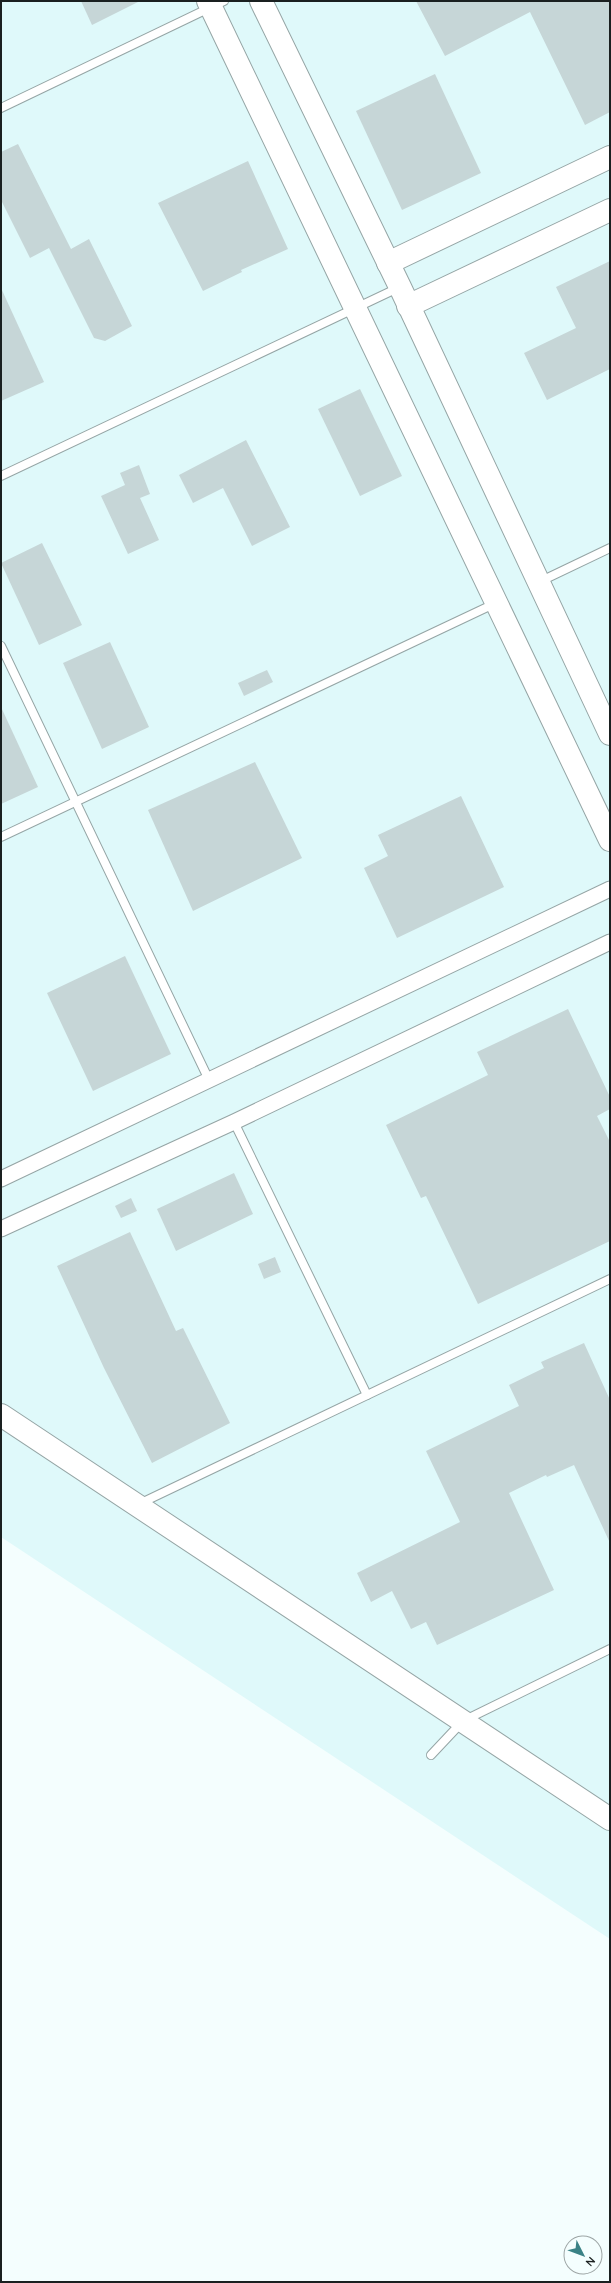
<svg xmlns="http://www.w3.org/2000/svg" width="611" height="2283" font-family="Quicksand,sans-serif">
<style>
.built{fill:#dff9fa}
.building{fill:#c6d6d7}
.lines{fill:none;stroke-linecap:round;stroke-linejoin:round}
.lane-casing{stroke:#95a5a5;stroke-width:10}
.street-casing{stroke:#95a5a5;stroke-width:17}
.secondary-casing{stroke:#95a5a5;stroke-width:24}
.lane{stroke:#fff;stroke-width:8}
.street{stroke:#fff;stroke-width:15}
.secondary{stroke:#fff;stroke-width:22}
</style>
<rect width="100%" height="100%" fill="#f4fefe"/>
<polygon class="built" points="1,1 610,1 610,1939 1,1537"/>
<g class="building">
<polygon points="81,1 140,1 92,25"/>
<polygon points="416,1 610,1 610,112 585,125 530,12 445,56"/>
<polygon points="435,74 481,173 402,210 356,111"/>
<polygon points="18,144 71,249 89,239 132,326 105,341 94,338 49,248 30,258 1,200 1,152"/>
<polygon points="248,161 288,249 241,270 242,272 203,291 158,203"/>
<polygon points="610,261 610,369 547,400 524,353 576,328 556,287"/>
<polygon points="1,288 44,382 1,401"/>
<polygon points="360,389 402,476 360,496 318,409"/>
<polygon points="246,440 290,527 252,546 223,488 193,503 179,475"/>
<polygon points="139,465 150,494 140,498 159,540 128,554 101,496 125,485 120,473"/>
<polygon points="42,543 82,625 39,645 1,563"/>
<polygon points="110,642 149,727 102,749 63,663"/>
<polygon points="267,670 273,682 244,696 238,683"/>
<polygon points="1,707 38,787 1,804"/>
<polygon points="255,762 302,858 193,911 148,810"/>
<polygon points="461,796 504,887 397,938 364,868 388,856 378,835"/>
<polygon points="125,956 171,1054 93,1091 47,993"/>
<polygon points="568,1009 610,1097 610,1109 597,1116 610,1142 610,1241 478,1304 426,1196 421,1198 386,1125 488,1075 477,1052"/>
<polygon points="234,1173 253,1214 176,1251 157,1209"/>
<polygon points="131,1198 137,1211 121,1218 115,1206"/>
<polygon points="130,1232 176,1331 183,1328 230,1423 152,1463 104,1368 57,1266"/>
<polygon points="275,1257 281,1272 264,1279 258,1264"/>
<polygon points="584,1343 610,1400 610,1543 574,1465 547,1477 546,1475 509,1493 554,1590 437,1645 426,1622 411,1629 392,1591 371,1602 357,1573 460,1522 426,1451 519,1406 509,1385 544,1368 541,1362"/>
</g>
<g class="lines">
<g class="lane-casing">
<g id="lane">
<polyline points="1,108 224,1"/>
<polyline points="1,476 400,287"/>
<polyline points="539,582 610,548"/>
<polyline points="1,646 209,1080"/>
<polyline points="1,837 496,603"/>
<polyline points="234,1122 367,1395"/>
<polyline points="139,1504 610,1279"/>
<polyline points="431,1755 463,1721 610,1649"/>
</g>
</g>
<g class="street-casing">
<g id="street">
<polyline points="1,1179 610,889"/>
<polyline points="1,1229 234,1122 610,942"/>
</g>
</g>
<g class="secondary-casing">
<g id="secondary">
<polyline points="208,1 610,840"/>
<polyline points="261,1 400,287 610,734"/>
<polyline points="388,263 610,157"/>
<polyline points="408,306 610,210"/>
<polyline points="1,1415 610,1819"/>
</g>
</g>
<use href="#lane" class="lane"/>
<use href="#street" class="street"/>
<use href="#secondary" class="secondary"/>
</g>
<rect width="611" height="2283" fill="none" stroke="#1a2020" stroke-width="4"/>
<g transform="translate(583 2255) rotate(132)"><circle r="19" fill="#f4fefe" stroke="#9da5a5"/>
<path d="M0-3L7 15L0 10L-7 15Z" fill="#3a8286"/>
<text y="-6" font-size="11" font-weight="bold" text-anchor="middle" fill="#1a2020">N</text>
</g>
</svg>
